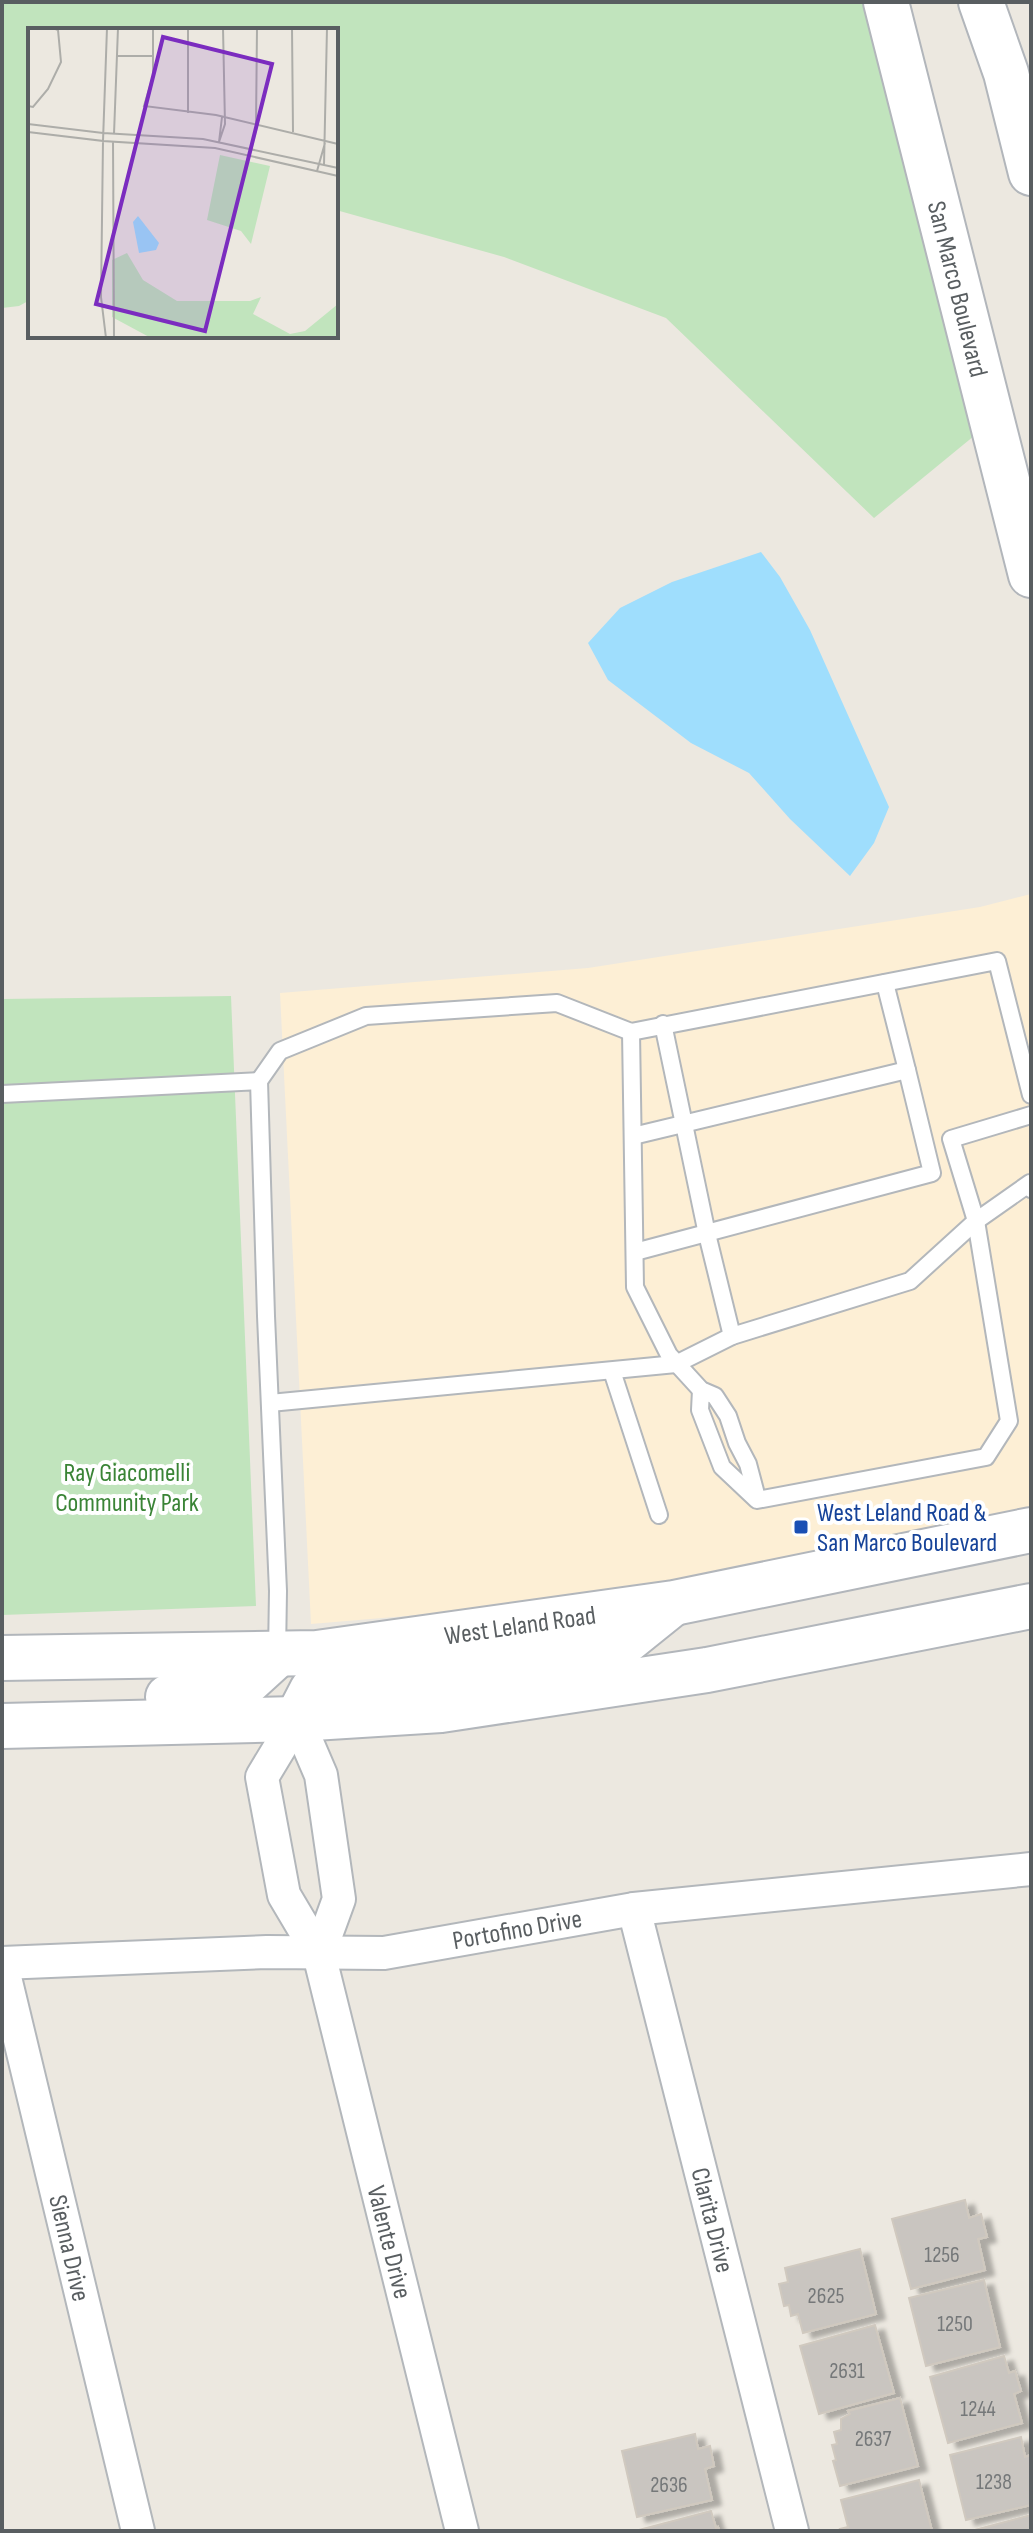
<svg xmlns="http://www.w3.org/2000/svg" width="1033" height="2533" font-family="'Sofia Sans Condensed',sans-serif">
<style>
.commercial{fill:#fdefd5}
.green{fill:#c1e4bd}
.water{fill:#9fdefd}
.building{fill:#c9c5c0;stroke:#d0c9bf;stroke-width:2;filter:url(#shadow)}
.lines{fill:none;stroke-linecap:round;stroke-linejoin:round}
.lane-casing{stroke:#b3b7bb;stroke-width:20}
.street-casing{stroke:#b3b7bb;stroke-width:36}
.secondary-casing{stroke:#b2b6bb;stroke-width:48}
.lane{stroke:#fff;stroke-width:16}
.street{stroke:#fff;stroke-width:32}
.secondary{stroke:#fff;stroke-width:44}
.transit-dot{fill:#1a4fb4;stroke:#fff;stroke-width:3}
.labels{text-anchor:middle;stroke-width:8;stroke-linejoin:round;paint-order:stroke}
.number-label{font-size:22px;fill:#757879}
.street-label{font-size:26px;fill:#595e61;stroke:#fff}
.park-label{font-size:26px;fill:#3a8436;stroke:#fff}
.transit-label{font-size:26px;fill:#164399;stroke:#fff;text-anchor:start}
.inset-road{fill:none;stroke:#adada9;stroke-width:2}
.view{fill:#7b2cbf;fill-opacity:0.15;stroke:#7b2cbf;stroke-width:4}
.inset-edge{fill:none;stroke:#595e61;stroke-width:4}
</style>
<defs>
<filter id="shadow"><feDropShadow dx="9" dy="5" stdDeviation="2" flood-color="#0004"/></filter>
</defs>
<rect width="100%" height="100%" fill="#ece8e0"/>
<polygon class="commercial" points="1031,894 1031,1508 610,1599 311,1624 280,993 588,968 980,907"/>
<g class="green">
<polygon points="2,2 886,2 991,422 874,518 666,318 504,257 336,210 336,30 30,30 30,300 19,306 2,308"/>
<polygon points="231,996 256,1606 2,1615 2,999"/>
</g>
<polygon class="water" points="761,552 780,577 810,630 889,807 874,843 850,876 790,819 749,773 691,743 608,680 588,643 620,608 672,582"/>
<g class="building">
<polygon points="965,2200 969,2218 981,2214 987,2237 978,2239 985,2270 911,2289 892,2219"/>
<polygon points="860,2249 876,2314 803,2333 798,2314 791,2316 789,2305 784,2306 779,2284 788,2282 785,2268"/>
<polygon points="984,2280 1000,2347 926,2366 909,2298"/>
<polygon points="875,2325 894,2393 819,2414 800,2346"/>
<polygon points="1004,2356 1009,2373 1015,2371 1021,2391 1014,2394 1022,2423 948,2443 930,2377"/>
<polygon points="900,2398 918,2466 840,2486 833,2461 836,2460 832,2445 837,2444 834,2432 841,2430 841,2419 850,2414 848,2411"/>
<polygon points="695,2434 698,2449 710,2446 714,2466 705,2469 712,2500 637,2517 622,2451"/>
<polygon points="1021,2437 1025,2457 1031,2455 1031,2505 966,2520 950,2455"/>
<polygon points="919,2480 932,2531 841,2531 840,2529 848,2527 841,2500"/>
<polygon points="711,2511 716,2528 718,2527 719,2531 639,2530"/>
<polygon points="1031,2515 1031,2531 971,2531"/>
</g>
<g class="lines">
<g class="lane-casing">
<g id="lane">
<polyline points="663,1024 707,1234 732,1336"/>
<polyline points="631,1032 635,1287 669,1355 701,1390 715,1396 728,1416 737,1443 748,1464 757,1498"/>
<polyline points="259,1081 280,1051 366,1016 557,1003 631,1032 997,961 1031,1095"/>
<polyline points="2,1094 259,1081 266,1316 278,1591 277,1654"/>
<polyline points="633,1136 907,1070 885,983"/>
<polyline points="635,1252 932,1173 907,1070"/>
<polyline points="612,1371 659,1515"/>
<polyline points="701,1390 700,1410 722,1467 757,1500 986,1457 1009,1421 976,1221 951,1139 1031,1115"/>
<polyline points="270,1403 676,1364 732,1336 910,1281 976,1221 1030,1183 1031,1189"/>
</g>
</g>
<g class="street-casing">
<g id="street">
<polyline points="297,1719 262,1777 284,1895 319,1954 462,2531"/>
<polyline points="297,1719 321,1775 339,1899 319,1954"/>
<polyline points="634,1909 792,2531"/>
<polyline points="2,1963 267,1952 384,1953 634,1909 1031,1869"/>
<polyline points="2,1965 138,2531"/>
</g>
</g>
<g class="secondary-casing">
<g id="secondary">
<polyline points="886,2 1031,575"/>
<polyline points="981,2 1006,73 1031,173"/>
<polyline points="2,1658 317,1653 674,1603 1031,1530"/>
<polyline points="168,1697 200,1696 243,1686 277,1655"/>
<polyline points="297,1719 312,1690 353,1678 621,1645 672,1604"/>
<polyline points="2,1726 297,1719 441,1710 707,1670 1031,1606"/>
</g>
</g>
<use href="#lane" class="lane"/>
<use href="#street" class="street"/>
<use href="#secondary" class="secondary"/>
</g>
<rect class="transit-dot" x="793" y="1519" width="16" height="16" rx="4"/>
<g class="labels">
<g class="number-label">
<text x="942" y="2262">1256</text>
<text x="826" y="2303">2625</text>
<text x="955" y="2331">1250</text>
<text x="847" y="2378">2631</text>
<text x="978" y="2416">1244</text>
<text x="873" y="2446">2637</text>
<text x="994" y="2489">1238</text>
<text x="669" y="2492">2636</text>
</g>
<g class="street-label">
<text transform="translate(958 289) rotate(76)" y="9">San Marco Boulevard</text>
<text transform="translate(520 1625) rotate(-8)" y="9">West Leland Road</text>
<text transform="translate(517 1929) rotate(-10)" y="9">Portofino Drive</text>
<text transform="translate(713 2220) rotate(76)" y="9">Clarita Drive</text>
<text transform="translate(390 2242) rotate(76)" y="9">Valente Drive</text>
<text transform="translate(70 2248) rotate(77)" y="9">Sienna Drive</text>
</g>
<g class="park-label">
<text x="127" y="1481">Ray Giacomelli<tspan x="127" dy="30">Community Park</tspan></text>
</g>
<g class="transit-label">
<text x="817" y="1521">West Leland Road &amp;<tspan x="817" dy="30">San Marco Boulevard</tspan></text>
</g>
</g>
<g transform="translate(28 28)">
<rect width="310" height="310" fill="#ece8e0"/>
<path d="M192,127l50,11 -19,78 -10,-13 -34,-11zM99,225l16,27 34,21h73l11,-4 -8,17 37,20 15,-3 33,-27v34h-187l-39,-21v-57z" fill="#c1e4bd"/>
<path d="M110,188l21,27 -3,7 -17,3 -6,-31z" fill="#9fdefd"/>
<path class="inset-road" d="M79,0l-4,113 112,7 123,28M125,0v48l-9,30 72,9 122,29M160,0v85M264,0l1,104M89,28h36M0,78l5,1 15,-18 13,-27 -3,-32 -5,-2M0,96l75,9M228,96l1,-96M0,104l75,9 -2,156 5,41M75,105l100,6 135,29M86,106l4,-106M85,113l1,197M191,114l6,-18 -2,-96M191,114l3,-25M296,137l3,-137M289,143l8,-28"/>
<path class="view" d="M135,9l109,27 -67,267 -109,-27z"/>
<rect width="310" height="310" class="inset-edge"/>
</g>
<rect width="1033" height="2533" fill="none" stroke="#595e61" stroke-width="8"/>
</svg>
